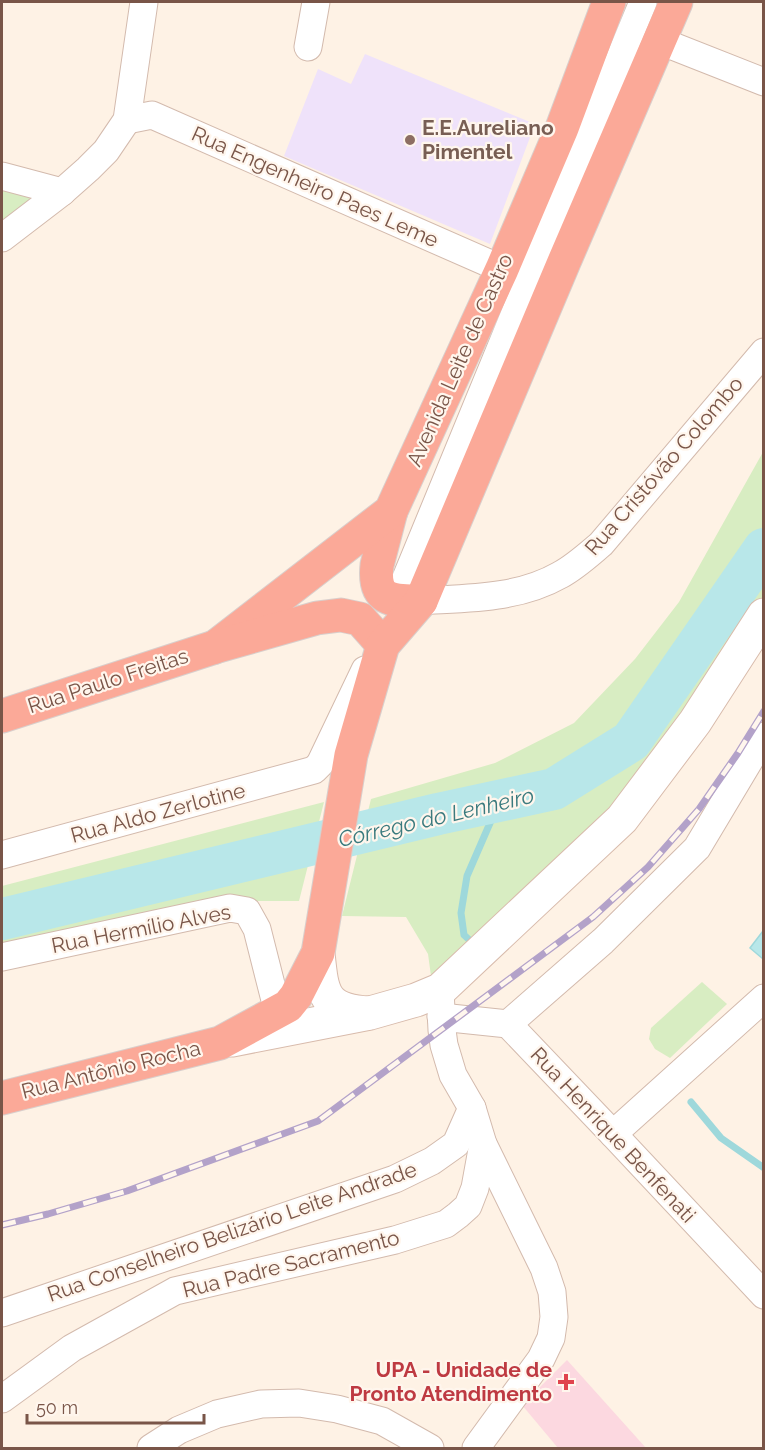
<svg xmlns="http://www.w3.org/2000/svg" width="765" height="1450" font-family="Raleway,sans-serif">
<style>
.education{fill:#efe2fa}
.medical{fill:#fcd8e0}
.green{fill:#d8edc2}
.water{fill:#b8e7e9;stroke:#9ed8db;stroke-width:1.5}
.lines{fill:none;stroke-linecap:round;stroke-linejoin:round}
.stream{stroke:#9ed8db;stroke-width:7}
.river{stroke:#b8e7e9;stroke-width:42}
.street-casing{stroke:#d3baad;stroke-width:29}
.secondary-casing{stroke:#d8bbac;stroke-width:35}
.highway-casing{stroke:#d9cfcc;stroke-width:35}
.street{stroke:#fff;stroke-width:27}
.secondary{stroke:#fff;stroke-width:33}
.highway{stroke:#fba998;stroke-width:33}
.rail-casing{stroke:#b3a2c9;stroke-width:7}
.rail{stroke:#fff6ed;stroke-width:4.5;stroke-dasharray:14;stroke-linecap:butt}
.education-dot{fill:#8d6e63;stroke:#fff6ed;stroke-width:2}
.health-dot{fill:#e0444e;stroke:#fff6ed;stroke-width:2}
.labels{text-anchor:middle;stroke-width:4.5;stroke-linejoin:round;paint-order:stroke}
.education-label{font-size:21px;font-weight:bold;fill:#785e54;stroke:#fff6ed;text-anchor:start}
.street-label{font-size:21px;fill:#795548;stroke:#fff6ed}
.health-label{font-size:21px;font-weight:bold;fill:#be3a42;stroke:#fff6ed;text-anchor:end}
.water-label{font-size:22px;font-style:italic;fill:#3a7a7e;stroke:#fff6ed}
</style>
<rect width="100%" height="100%" fill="#fef2e5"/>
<polygon class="education" points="365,54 535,124 490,244 284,156 318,69 351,84"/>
<polygon class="medical" points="567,1360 646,1448 558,1448 522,1405"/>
<g class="green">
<polygon points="2,182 47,196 2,224"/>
<polygon points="763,452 763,604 618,812 431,976 428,954 406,917 342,916 371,799 495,763 574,723 635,659 679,602"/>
<polygon points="324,802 299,901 235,901 2,958 2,886"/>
<polygon points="702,982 727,1004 670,1058 655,1049 649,1039 651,1028"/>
</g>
<polygon class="water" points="763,931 763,959 750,948"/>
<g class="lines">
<g class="stream">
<polyline points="475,945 464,935 461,913 467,876 500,800"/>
<polyline points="691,1102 721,1138 764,1168"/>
</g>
<polyline class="river" points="2,919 438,814 554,789 631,741 764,549"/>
<g class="street-casing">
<g id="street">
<polyline points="660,41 764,82"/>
<polyline points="308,47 316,2"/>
<polyline points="127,120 152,115 502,269"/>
<polyline points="2,176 62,192"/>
<polyline points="2,238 62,192 88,169 106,151 127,120 144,2"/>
<polyline points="397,600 643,2"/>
<path d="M421,601c47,-3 97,-2 139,-26 15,-8 28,-20 41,-31l163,-192"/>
<polyline points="2,855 314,770 320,764 365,670"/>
<polyline points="2,957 230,908 247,911 257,929 278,1012"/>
<polyline points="440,990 442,1030 444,1045 453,1075 472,1108 483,1144 544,1268 552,1292 554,1317 551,1338 541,1359 476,1448"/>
<polyline points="441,1017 508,1024 613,1134 764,1295"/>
<polyline points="508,1024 603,941 697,848 764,736"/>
<polyline points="613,1134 764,998"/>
<polyline points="2,1313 395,1179 432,1161 456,1144 472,1108"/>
<polyline points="2,1399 72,1348 175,1291 395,1240 446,1224 458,1215 468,1206 475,1188 483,1144"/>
<polyline points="151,1448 179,1430 217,1414 261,1404 299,1403 337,1409 382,1421 430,1448"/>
</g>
</g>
<g class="secondary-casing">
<g id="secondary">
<path d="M318,953c4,40 5,57 50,60"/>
<polyline points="232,1040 370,1013 416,1000 440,990 622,819 695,722 764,615"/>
</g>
</g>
<g class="highway-casing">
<g id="highway">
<path d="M391,511l-14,54c-4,36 14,36 44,36"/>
<polyline points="215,647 391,511 502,269 562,128 609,2"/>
<polyline points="2,716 215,647 317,618 341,615 360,619 383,645"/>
<polyline points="2,1098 220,1043 288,1006 296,996 318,953 351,755 383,645 421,601 564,262 676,2"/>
</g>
</g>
<use href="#street" class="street"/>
<use href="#secondary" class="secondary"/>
<use href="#highway" class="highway"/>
<g class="rail-casing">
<polyline id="rail" points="2,1225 48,1214 127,1191 318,1121 593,917 648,867 699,809 738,753 764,711"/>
</g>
<use href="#rail" class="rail"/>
</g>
<circle class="education-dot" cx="410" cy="140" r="6"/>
<path class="health-dot" d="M563 1373h6v6h6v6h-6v6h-6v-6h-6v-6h6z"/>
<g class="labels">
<g class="education-label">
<text x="422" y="135">E.E.Aureliano<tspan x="422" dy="24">Pimentel</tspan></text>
</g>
<g class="street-label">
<text transform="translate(315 187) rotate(24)" y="7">Rua Engenheiro Paes Leme</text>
<text transform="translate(460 360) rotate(-66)" y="7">Avenida Leite de Castro</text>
<text transform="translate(664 466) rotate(-49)" y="7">Rua Cristóvão Colombo</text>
<text transform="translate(108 681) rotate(-18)" y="7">Rua Paulo Freitas</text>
<text transform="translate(158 813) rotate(-15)" y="7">Rua Aldo Zerlotine</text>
<text transform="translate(141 929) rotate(-11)" y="7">Rua Hermílio Alves</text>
<text transform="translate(111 1070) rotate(-14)" y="7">Rua Antônio Rocha</text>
<text transform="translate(613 1135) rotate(47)" y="7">Rua Henrique Benfenati</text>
<text transform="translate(232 1232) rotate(-19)" y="7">Rua Conselheiro Belizário Leite Andrade</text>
<text transform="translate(291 1264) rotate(-14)" y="7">Rua Padre Sacramento</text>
</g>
<g class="health-label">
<text x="552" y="1377">UPA - Unidade de<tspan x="552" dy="24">Pronto Atendimento</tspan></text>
</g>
<g class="water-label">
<text transform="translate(436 817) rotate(-13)" y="8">Córrego do Lenheiro</text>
</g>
</g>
<rect width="765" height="1450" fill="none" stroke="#795548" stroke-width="6"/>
<path d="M27 1414v9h177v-9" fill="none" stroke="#795548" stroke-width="3"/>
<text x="36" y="1414" font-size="18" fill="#795548" stroke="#fff6ed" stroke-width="4.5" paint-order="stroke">50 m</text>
</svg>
